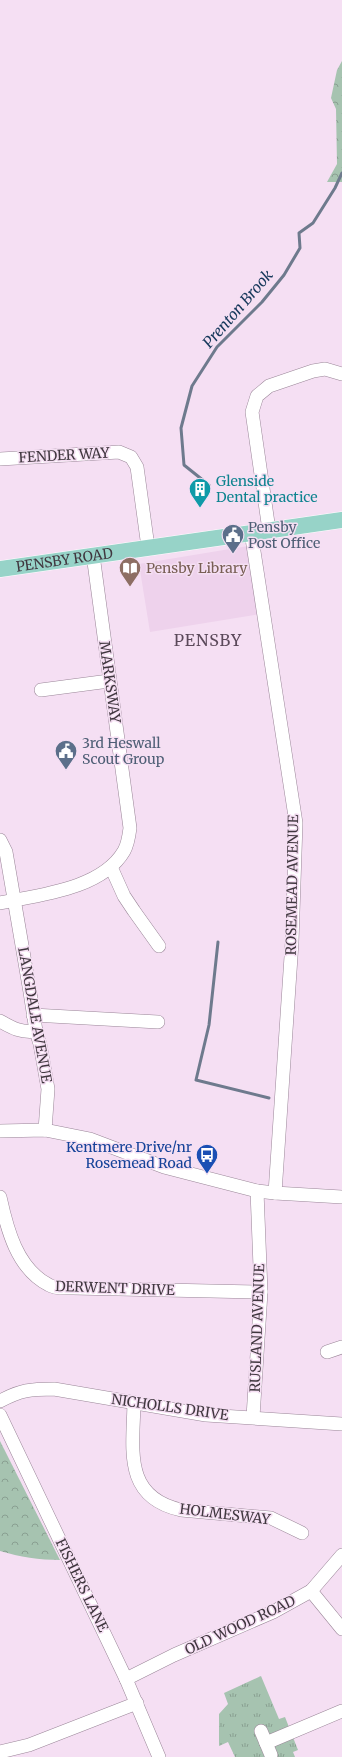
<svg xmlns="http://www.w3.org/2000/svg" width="342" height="1757" font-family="Merriweather,serif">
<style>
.built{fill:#eed2ec}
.grass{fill:url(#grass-tufts)}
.forest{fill:url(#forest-crowns)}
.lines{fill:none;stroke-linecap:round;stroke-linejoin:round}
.stream{stroke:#6e7a8d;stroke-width:3}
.minor-casing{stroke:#9a8698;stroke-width:14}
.major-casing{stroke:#fff;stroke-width:17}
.minor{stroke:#fff;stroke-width:13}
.major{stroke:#97d3c8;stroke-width:16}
.labels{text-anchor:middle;stroke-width:3;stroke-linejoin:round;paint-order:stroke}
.street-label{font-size:14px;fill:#40373f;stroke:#f5dff3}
.culture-label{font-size:14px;fill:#0d838f;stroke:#f5dff3;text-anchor:start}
.service-label{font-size:14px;fill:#4e5e75;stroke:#f5dff3;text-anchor:start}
.education-label{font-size:14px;fill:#785e54;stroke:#f5dff3;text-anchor:start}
.transit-label{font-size:14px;fill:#164399;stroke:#f5dff3;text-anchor:end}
.water-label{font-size:15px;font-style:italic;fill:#16385b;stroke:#f5dff3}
.quarter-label{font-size:16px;letter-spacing:1px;fill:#5b495a;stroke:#f5dff3}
</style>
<defs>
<pattern id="grass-tufts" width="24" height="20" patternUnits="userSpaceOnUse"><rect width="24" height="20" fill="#a6c3b0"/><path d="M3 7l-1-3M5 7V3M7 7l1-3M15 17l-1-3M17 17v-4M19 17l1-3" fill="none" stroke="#899f91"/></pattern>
<pattern id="forest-crowns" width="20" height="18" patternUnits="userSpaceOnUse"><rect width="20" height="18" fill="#a6c3b0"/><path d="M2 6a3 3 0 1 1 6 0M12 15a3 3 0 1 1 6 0" fill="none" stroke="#899f91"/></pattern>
</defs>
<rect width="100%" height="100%" fill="#f5dff3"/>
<polygon class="built" points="248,546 260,614 150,632 139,564"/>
<polygon class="grass" points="261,1676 279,1719 285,1717 298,1750 293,1752 295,1757 235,1757 228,1742 219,1746 219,1714 228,1704 224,1693"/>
<g class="forest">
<polygon points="342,61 342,182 327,182 337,164 336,109 331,98 337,70"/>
<path d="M0,1441l60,119c-21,0 -40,-3 -60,-9z"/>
</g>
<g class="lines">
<g class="stream">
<polyline points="209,485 184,465 181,428 192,386 217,347 262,302 284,275 300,248 299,233 313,223 335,188 342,173"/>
<polyline points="218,942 209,1025 196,1080 269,1098"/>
</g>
<g class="minor-casing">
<g id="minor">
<polyline points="0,459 119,452 131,457 137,467 148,547"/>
<polyline points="269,530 252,412 257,396 269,386 313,371 325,369 342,374"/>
<polyline points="251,532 296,823 292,942 275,1193"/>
<polyline points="41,690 109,681"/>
<polyline points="0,840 6,852 30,992 36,1031 40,1044 48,1089 45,1130"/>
<polyline points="111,867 124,896 134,911 159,946"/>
<path d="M0,903c39,-8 102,-14 124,-52 4,-7 5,-15 6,-23l-37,-273"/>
<polyline points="33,1015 158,1022"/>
<path d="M0,1021c12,7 21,12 36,10"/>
<polyline points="0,1131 45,1130 90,1139 164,1167 257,1191 275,1193 342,1197"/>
<path d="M0,1197c7,32 17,72 49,88 6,4 17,3 24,3l188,4"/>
<polyline points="327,1352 342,1347"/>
<path d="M0,1401c21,-11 30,-12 54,-12l152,26 136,9"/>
<path d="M134,1403c-1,47 -11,94 47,107l90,8 31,15"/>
<polyline points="0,1415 126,1679 159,1757"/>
<polyline points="253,1417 261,1292 257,1191"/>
<polyline points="311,1591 342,1629"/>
<polyline points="126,1679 174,1655 273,1612 311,1591 342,1555"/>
<polyline points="261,1731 271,1755"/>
<polyline points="266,1743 342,1711"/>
<polyline points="0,1752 29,1745 137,1703"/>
</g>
</g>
<g class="major-casing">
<g id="major">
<path id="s1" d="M0,569l342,-49"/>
</g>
</g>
<use href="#minor" class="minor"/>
<use href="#major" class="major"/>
</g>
<defs>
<g id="building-pin" transform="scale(1.15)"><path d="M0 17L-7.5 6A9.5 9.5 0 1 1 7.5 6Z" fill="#0f9aa8" stroke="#f5dff3"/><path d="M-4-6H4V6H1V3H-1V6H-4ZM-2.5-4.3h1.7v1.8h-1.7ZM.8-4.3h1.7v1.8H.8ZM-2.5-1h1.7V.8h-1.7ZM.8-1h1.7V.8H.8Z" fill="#fff"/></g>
<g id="civic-pin" transform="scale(1.15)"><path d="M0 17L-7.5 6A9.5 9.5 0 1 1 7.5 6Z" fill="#5c6f8a" stroke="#f5dff3"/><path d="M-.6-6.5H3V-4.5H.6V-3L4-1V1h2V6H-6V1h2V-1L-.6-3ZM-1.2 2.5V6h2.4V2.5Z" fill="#fff"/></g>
<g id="library-pin" transform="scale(1.15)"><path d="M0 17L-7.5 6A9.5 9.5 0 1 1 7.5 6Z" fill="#8d6e63" stroke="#f5dff3"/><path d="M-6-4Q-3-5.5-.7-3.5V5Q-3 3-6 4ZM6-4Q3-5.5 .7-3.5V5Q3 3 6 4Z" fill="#fff"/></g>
<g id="bus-pin" transform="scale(1.15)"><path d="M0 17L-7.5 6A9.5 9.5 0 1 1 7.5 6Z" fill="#1a4fb4" stroke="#f5dff3"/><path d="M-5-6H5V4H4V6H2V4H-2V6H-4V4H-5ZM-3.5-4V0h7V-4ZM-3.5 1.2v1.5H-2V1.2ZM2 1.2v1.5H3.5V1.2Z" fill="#fff"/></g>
</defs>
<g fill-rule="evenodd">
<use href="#building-pin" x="200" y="489"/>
<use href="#civic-pin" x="233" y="535"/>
<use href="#library-pin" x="130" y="568"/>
<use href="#civic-pin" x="66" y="751"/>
<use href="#bus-pin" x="207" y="1155"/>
</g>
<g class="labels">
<g class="street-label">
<text transform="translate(64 455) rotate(-3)" y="5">FENDER WAY</text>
<text dy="5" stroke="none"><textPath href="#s1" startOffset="65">PENSBY ROAD</textPath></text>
<text transform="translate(110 682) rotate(82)" y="5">MARKSWAY</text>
<text transform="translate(292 885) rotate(-89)" y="5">ROSEMEAD AVENUE</text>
<text transform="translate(35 1015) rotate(80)" y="5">LANGDALE AVENUE</text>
<text transform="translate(115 1288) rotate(2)" y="5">DERWENT DRIVE</text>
<text transform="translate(257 1328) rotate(-88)" y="5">RUSLAND AVENUE</text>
<text transform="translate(170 1407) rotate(8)" y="5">NICHOLLS DRIVE</text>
<text transform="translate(225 1514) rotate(7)" y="5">HOLMESWAY</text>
<text transform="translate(82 1585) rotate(64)" y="5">FISHERS LANE</text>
<text transform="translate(240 1625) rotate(-25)" y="5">OLD WOOD ROAD</text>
</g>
<g class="culture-label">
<text x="216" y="486">Glenside<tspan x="216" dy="16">Dental practice</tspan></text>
</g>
<g class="service-label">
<text x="248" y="532">Pensby<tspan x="248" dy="16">Post Office</tspan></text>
<text x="82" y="748">3rd Heswall<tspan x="82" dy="16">Scout Group</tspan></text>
</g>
<g class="education-label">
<text x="146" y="573">Pensby Library</text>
</g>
<g class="transit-label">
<text x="192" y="1152">Kentmere Drive/nr<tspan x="192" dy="16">Rosemead Road</tspan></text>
</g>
<g class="water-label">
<text transform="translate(238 309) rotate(-49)" y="5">Prenton Brook</text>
</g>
<g class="quarter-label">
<text x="208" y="646">PENSBY</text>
</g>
</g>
</svg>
